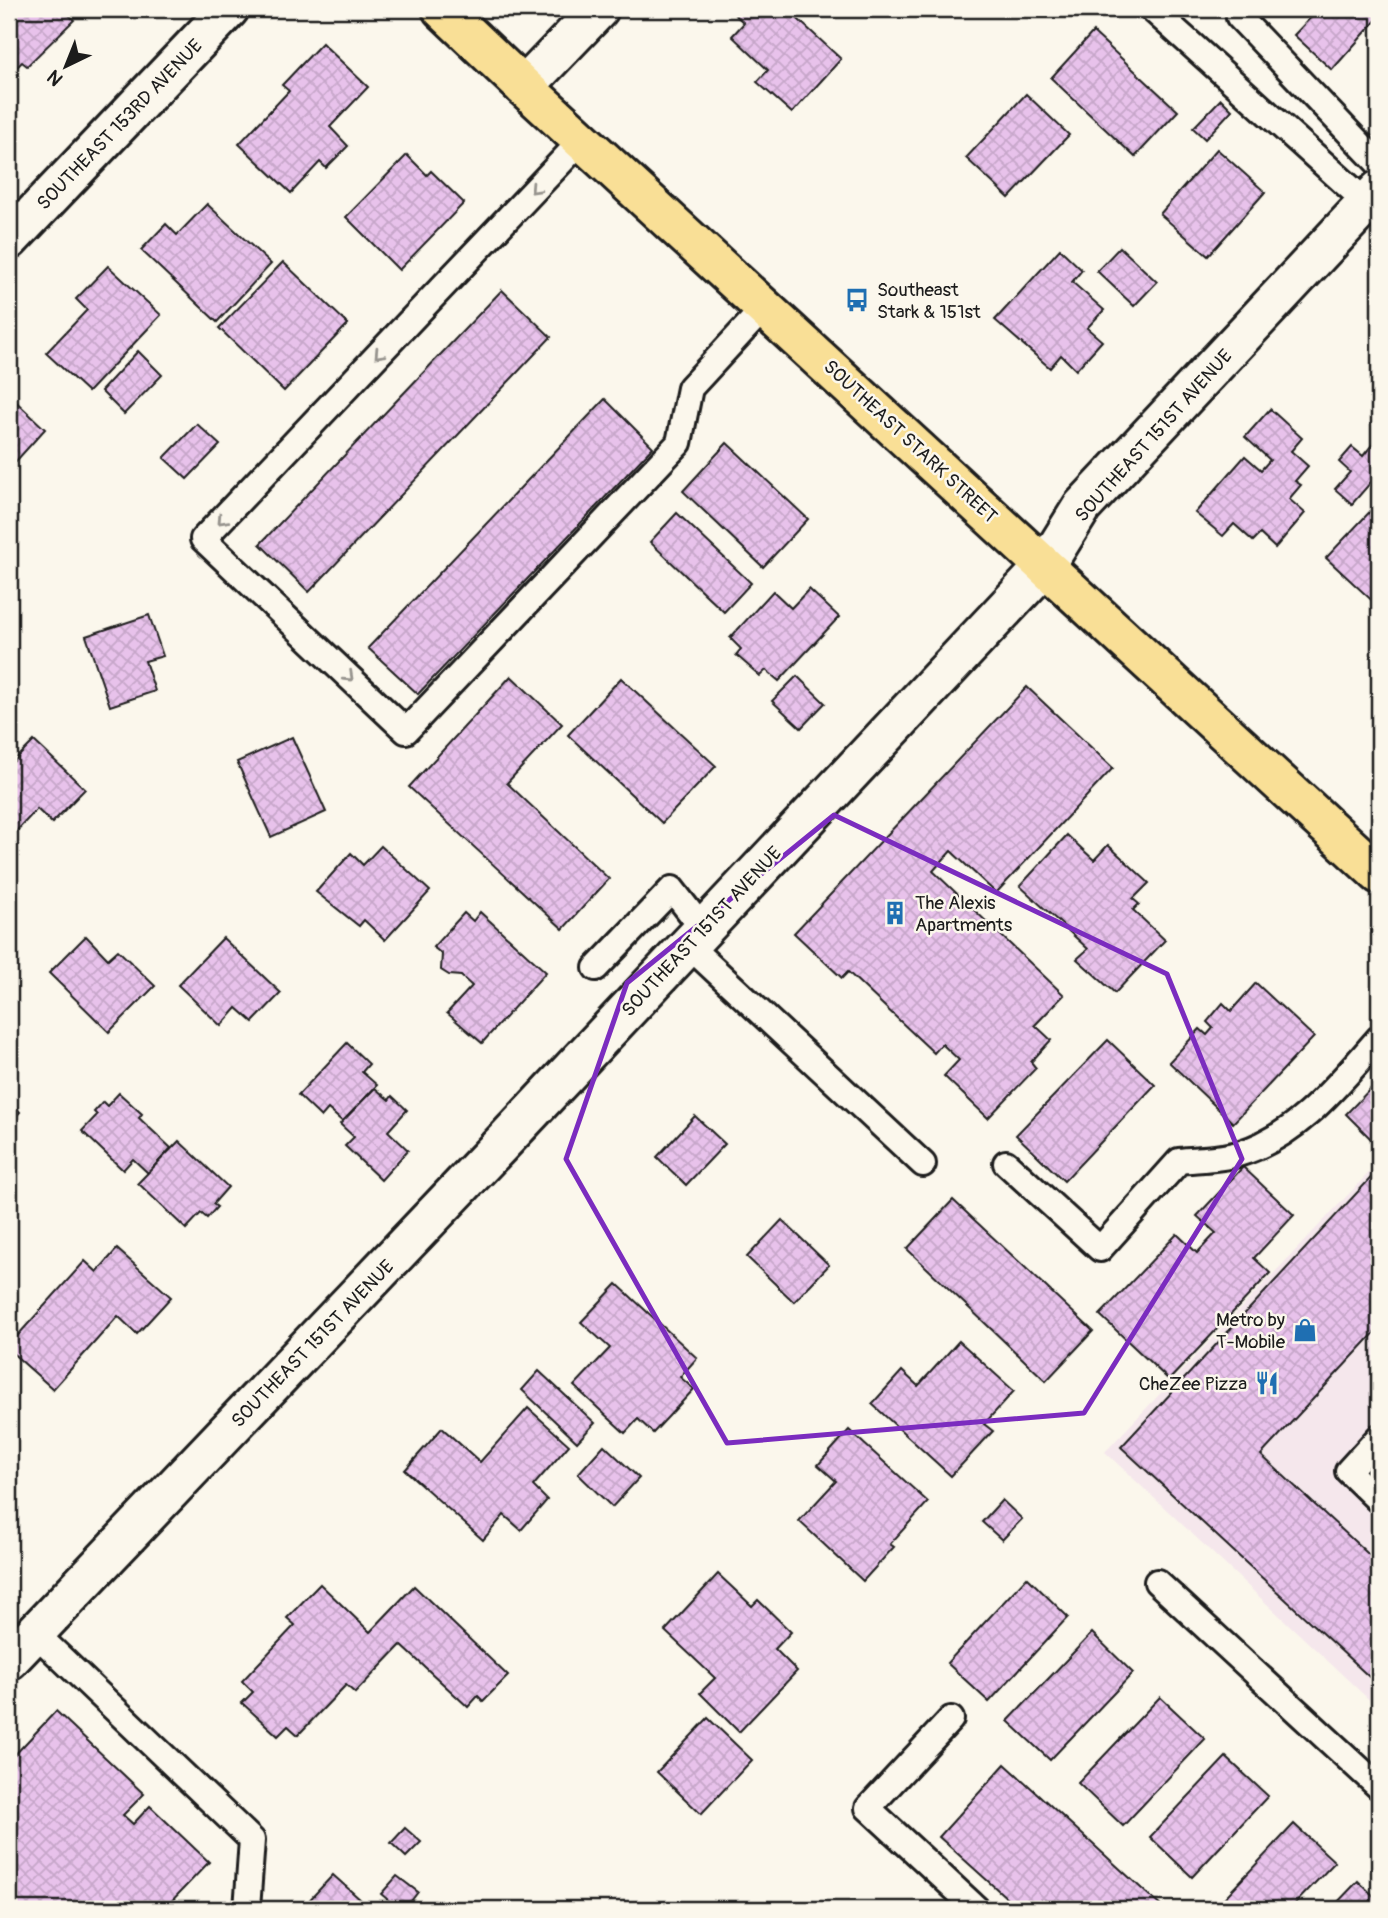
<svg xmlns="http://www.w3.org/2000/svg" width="1388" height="1918" font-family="Pangolin,sans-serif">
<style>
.built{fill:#f5e7ec}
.building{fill:url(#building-cross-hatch);stroke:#1c1c1c;stroke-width:2}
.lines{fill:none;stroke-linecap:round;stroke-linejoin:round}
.service-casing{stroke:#1c1c1c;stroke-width:30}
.minor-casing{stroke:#1c1c1c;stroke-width:44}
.primary-casing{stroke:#1c1c1c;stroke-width:44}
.service{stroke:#fbf7ec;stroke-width:24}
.minor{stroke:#fbf7ec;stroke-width:38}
.primary{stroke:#f9df96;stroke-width:38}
.oneway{stroke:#97948e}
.marked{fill:none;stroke:#7b2cbf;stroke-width:5;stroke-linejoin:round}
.labels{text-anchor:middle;stroke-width:5;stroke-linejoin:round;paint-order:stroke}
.street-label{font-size:19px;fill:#1c1c1c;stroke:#fbf7ec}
.poi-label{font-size:19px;fill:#1c1c1c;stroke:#fbf7ec;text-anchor:start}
</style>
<defs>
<pattern id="building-cross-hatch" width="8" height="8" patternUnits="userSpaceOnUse" patternTransform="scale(1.75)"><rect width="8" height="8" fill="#e8c2eb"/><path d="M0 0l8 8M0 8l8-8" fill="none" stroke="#c6a6c9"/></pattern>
</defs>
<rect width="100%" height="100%" fill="#fbf7ec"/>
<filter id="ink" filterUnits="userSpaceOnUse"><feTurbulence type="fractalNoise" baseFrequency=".0143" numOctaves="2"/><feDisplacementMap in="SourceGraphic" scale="14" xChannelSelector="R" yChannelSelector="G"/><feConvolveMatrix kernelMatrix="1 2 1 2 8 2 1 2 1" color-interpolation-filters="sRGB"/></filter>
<g filter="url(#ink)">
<polygon class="built" points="1379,1162 1379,1709 1105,1452"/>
<g class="building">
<polygon points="9,9 63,9 74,20 27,66 22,62 9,75"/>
<polygon points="729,9 787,9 841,59 792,113 757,82 768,70 732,36 744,23"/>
<polygon points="1308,9 1379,9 1379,17 1332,70 1294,35 1314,14"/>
<polygon points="1093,32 1178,111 1135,157 1051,78"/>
<polygon points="322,43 368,87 330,127 348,146 326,168 320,162 291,193 239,144 289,91 282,85"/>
<polygon points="1026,94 1069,135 1009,198 966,158"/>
<polygon points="1221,99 1232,110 1205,139 1193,128"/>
<polygon points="1217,149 1265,192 1208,256 1160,214"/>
<polygon points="407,155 427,175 431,171 464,203 399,270 346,217"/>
<polygon points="207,204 271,264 217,322 141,250 166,224 177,235"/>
<polygon points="1120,247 1157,282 1134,306 1097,271"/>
<polygon points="1060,249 1082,270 1072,282 1104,310 1087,328 1102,341 1076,370 1061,355 1050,368 995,320"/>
<polygon points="283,262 348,324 284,391 219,328"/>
<polygon points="108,266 161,315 88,392 46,353 87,310 76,299"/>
<polygon points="502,290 551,337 309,592 260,544"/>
<polygon points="138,351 162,375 124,414 101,391"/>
<polygon points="9,395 45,429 9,469"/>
<polygon points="605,399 653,447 418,694 368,648"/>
<polygon points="1270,409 1302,438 1291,451 1308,466 1295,481 1301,485 1289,499 1305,513 1275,548 1260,534 1253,541 1234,524 1223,536 1195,513 1245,456 1261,470 1270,460 1245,437"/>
<polygon points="197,424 220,445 187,479 164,458"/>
<polygon points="1376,440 1379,443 1379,473 1352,504 1335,489 1350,472 1339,462 1352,447 1363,456"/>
<polygon points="727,443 808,519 763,567 683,491"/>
<polygon points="1379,502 1379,607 1326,558"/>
<polygon points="677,513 751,583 724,612 650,542"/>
<polygon points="809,589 839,617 779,681 766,670 760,676 736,655 741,649 730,638 773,591 791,608"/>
<polygon points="149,615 163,656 145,661 155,691 110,706 86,636"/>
<polygon points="511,676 562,724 507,783 609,879 563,929 409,787"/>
<polygon points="797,676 825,703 801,728 772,701"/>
<polygon points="621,678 716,766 662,823 568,735"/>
<polygon points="1027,687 1113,768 996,893 951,851 933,871 1064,995 1035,1025 1051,1040 1031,1062 1036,1068 988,1118 944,1076 959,1060 942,1044 934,1053 848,972 842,978 794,933"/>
<polygon points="292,737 326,812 271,837 237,762"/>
<polygon points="34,741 85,789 52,823 37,809 11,837 9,835 9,766"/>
<polygon points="1067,835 1094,860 1108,845 1149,883 1133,899 1139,904 1133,910 1165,940 1115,993 1077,959 1088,949 1020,886"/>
<polygon points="381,846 430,891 385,940 364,920 359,926 316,892 351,853 363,865"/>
<polygon points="480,912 546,972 482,1043 447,1013 472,986 461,976 449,975 441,970 442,954 433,947 464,913 473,921"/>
<polygon points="86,936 108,959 118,950 155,986 109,1032 49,973"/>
<polygon points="223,938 281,993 253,1022 237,1008 221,1026 178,985"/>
<polygon points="1256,983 1314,1037 1233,1123 1169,1062 1200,1029 1207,1035 1213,1028 1207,1022 1223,1003 1231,1011"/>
<polygon points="1108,1040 1155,1085 1064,1181 1016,1135"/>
<polygon points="347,1043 369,1064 362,1072 377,1085 343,1122 328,1109 321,1117 298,1095"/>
<polygon points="1379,1080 1379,1147 1346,1114"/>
<polygon points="375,1088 389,1100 392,1096 407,1110 388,1131 408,1150 381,1180 345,1146 354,1137 340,1124"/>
<polygon points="119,1093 142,1114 139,1118 171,1148 148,1173 133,1159 123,1170 82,1131 97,1115 94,1112 103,1102 107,1106"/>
<polygon points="9,1100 20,1112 9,1124"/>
<polygon points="695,1116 725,1144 686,1185 657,1157"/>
<polygon points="179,1141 228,1187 213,1204 217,1207 207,1218 201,1213 186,1229 138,1183"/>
<polygon points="1243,1167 1294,1215 1254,1258 1270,1273 1169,1380 1100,1315 1177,1234 1197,1253 1216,1233 1197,1216"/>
<polygon points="1379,1169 1379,1328 1261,1455 1379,1564 1379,1686 1121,1447"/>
<polygon points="953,1200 1093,1331 1046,1381 907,1249"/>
<polygon points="782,1220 829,1265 794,1302 747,1257"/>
<polygon points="117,1249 171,1297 137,1334 118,1316 53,1389 9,1350 9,1345 85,1261 97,1272"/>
<polygon points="617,1284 697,1358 680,1377 694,1389 653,1433 638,1419 625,1433 574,1386 610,1348 581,1322"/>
<polygon points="959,1341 1014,1391 984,1424 993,1431 951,1476 872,1404 902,1371 918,1386"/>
<polygon points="539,1371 595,1423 577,1442 522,1390"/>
<polygon points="528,1408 569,1445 533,1486 547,1500 521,1530 504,1515 483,1540 405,1470 442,1428 480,1462"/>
<polygon points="849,1430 928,1502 890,1544 894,1547 863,1581 799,1521 836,1481 818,1465"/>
<polygon points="604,1445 639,1478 612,1507 578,1474"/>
<polygon points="1002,1500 1022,1519 1002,1540 982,1522"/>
<polygon points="718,1574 752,1606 758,1600 791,1632 775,1649 797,1671 739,1732 700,1693 715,1678 665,1631"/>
<polygon points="1027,1577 1068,1617 989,1702 947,1663"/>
<polygon points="320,1584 370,1632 414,1586 508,1676 483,1701 478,1696 468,1707 401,1645 355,1693 346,1685 298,1735 288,1726 278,1736 242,1703 253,1692 242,1681 295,1625 287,1618"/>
<polygon points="1092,1633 1133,1673 1050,1760 1008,1721"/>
<polygon points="1160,1697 1205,1739 1123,1826 1078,1783"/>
<polygon points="56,1711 144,1794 123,1815 133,1824 150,1806 209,1862 164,1909 9,1909 9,1761"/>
<polygon points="708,1718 752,1760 701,1814 657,1772"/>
<polygon points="1226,1757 1268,1796 1192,1877 1150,1837"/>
<polygon points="1005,1764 1164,1909 1019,1909 939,1837"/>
<polygon points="1294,1824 1335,1862 1290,1909 1214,1909"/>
<polygon points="405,1828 421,1842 406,1857 391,1843"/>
<polygon points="333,1875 371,1909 301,1909"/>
<polygon points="397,1876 418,1892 405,1909 399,1909 381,1894"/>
<polygon points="1358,1881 1379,1901 1379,1909 1331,1909"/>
</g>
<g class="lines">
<g class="service-casing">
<g id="service">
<polyline points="1152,9 1367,203"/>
<polyline points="1242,9 1239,17 1379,164"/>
<polyline points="582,140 203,539 406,731 679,443 690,388 765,307"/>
<polyline points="688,945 923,1164"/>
<polyline points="596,968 672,889 703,929"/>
<path d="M1006,1163l94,86 79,-88c19,-2 41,-2 59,-7 61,-18 101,-71 141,-116"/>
<polyline points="1379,1437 1348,1471 1379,1501"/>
<polyline points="1157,1582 1379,1787"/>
<polyline points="34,1632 252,1840 247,1909"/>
<polyline points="951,1719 868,1808 977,1909"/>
</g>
</g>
<g class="minor-casing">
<g id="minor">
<polyline points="524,87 599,9"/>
<polyline points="9,240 229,9"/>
<polyline points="9,1660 506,1139 1046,565 1082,507 1379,190"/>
</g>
</g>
<g class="primary-casing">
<polyline id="primary" points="442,9 524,87 1379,874"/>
</g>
<use href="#service" class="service"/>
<use href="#minor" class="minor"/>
<use href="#primary" class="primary"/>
</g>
<defs><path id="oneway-chevron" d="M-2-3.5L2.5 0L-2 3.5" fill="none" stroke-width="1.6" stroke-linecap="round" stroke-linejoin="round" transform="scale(1.75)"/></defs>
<g class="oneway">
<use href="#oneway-chevron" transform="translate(535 189) rotate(133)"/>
<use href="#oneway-chevron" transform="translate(379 354) rotate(133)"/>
<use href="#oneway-chevron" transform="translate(222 520) rotate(133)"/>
<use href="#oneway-chevron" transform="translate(349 677) rotate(43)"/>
</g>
</g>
<path class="marked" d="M834,815l333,159 75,185 -158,254 -357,30 -161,-284 61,-176z"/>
<defs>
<g id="bus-bare" transform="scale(1.89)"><path d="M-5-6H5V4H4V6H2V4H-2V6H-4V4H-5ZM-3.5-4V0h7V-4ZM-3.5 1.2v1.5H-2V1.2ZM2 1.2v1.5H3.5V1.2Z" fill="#1f6fb2" stroke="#fbf7ec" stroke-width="2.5" paint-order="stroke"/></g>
<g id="building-bare" transform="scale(1.89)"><path d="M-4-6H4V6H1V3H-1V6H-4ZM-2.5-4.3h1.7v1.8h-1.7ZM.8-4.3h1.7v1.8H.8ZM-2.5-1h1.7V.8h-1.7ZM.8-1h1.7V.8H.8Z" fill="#1f6fb2" stroke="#fbf7ec" stroke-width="2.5" paint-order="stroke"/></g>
<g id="shop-bare" transform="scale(1.89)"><path d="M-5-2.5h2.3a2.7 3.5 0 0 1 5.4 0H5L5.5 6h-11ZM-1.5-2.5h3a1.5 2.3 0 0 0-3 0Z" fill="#1f6fb2" stroke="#fbf7ec" stroke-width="2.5" paint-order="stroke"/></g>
<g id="restaurant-bare" transform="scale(1.89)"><path d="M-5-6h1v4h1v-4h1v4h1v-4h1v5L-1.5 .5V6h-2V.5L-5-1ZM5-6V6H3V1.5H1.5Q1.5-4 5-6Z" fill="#1f6fb2" stroke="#fbf7ec" stroke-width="2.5" paint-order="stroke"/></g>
</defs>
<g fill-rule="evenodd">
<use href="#bus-bare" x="857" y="300"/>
<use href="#building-bare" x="895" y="913"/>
<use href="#shop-bare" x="1305" y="1330"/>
<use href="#restaurant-bare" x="1267" y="1383"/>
</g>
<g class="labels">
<g class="street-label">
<text transform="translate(119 124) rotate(-46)" y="7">SOUTHEAST 153RD AVENUE</text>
<text transform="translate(1153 435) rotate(-48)" y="7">SOUTHEAST 151ST AVENUE</text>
<text transform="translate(911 441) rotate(43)" y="7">SOUTHEAST STARK STREET</text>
<text transform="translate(701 931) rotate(-47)" y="7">SOUTHEAST 151ST AVENUE</text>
<text transform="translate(312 1343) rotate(-46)" y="7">SOUTHEAST 151ST AVENUE</text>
</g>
<g class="poi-label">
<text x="877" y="296">Southeast<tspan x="877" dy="22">Stark &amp; 151st</tspan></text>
<text x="915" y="909">The Alexis<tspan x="915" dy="22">Apartments</tspan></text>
<text x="1285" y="1326" text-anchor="end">Metro by<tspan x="1285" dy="22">T-Mobile</tspan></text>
<text x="1247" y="1390" text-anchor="end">CheZee Pizza</text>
</g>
</g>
<rect width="1388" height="1918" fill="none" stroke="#fbf7ec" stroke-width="35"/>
<rect x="18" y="18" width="1353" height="1883" fill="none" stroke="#1c1c1c" stroke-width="2.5" filter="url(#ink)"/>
<g transform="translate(66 66) rotate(223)" stroke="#fbf7ec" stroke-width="5" paint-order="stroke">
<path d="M0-5L12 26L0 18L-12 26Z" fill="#1c1c1c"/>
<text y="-10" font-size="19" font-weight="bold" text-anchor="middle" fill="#1c1c1c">N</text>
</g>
</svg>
